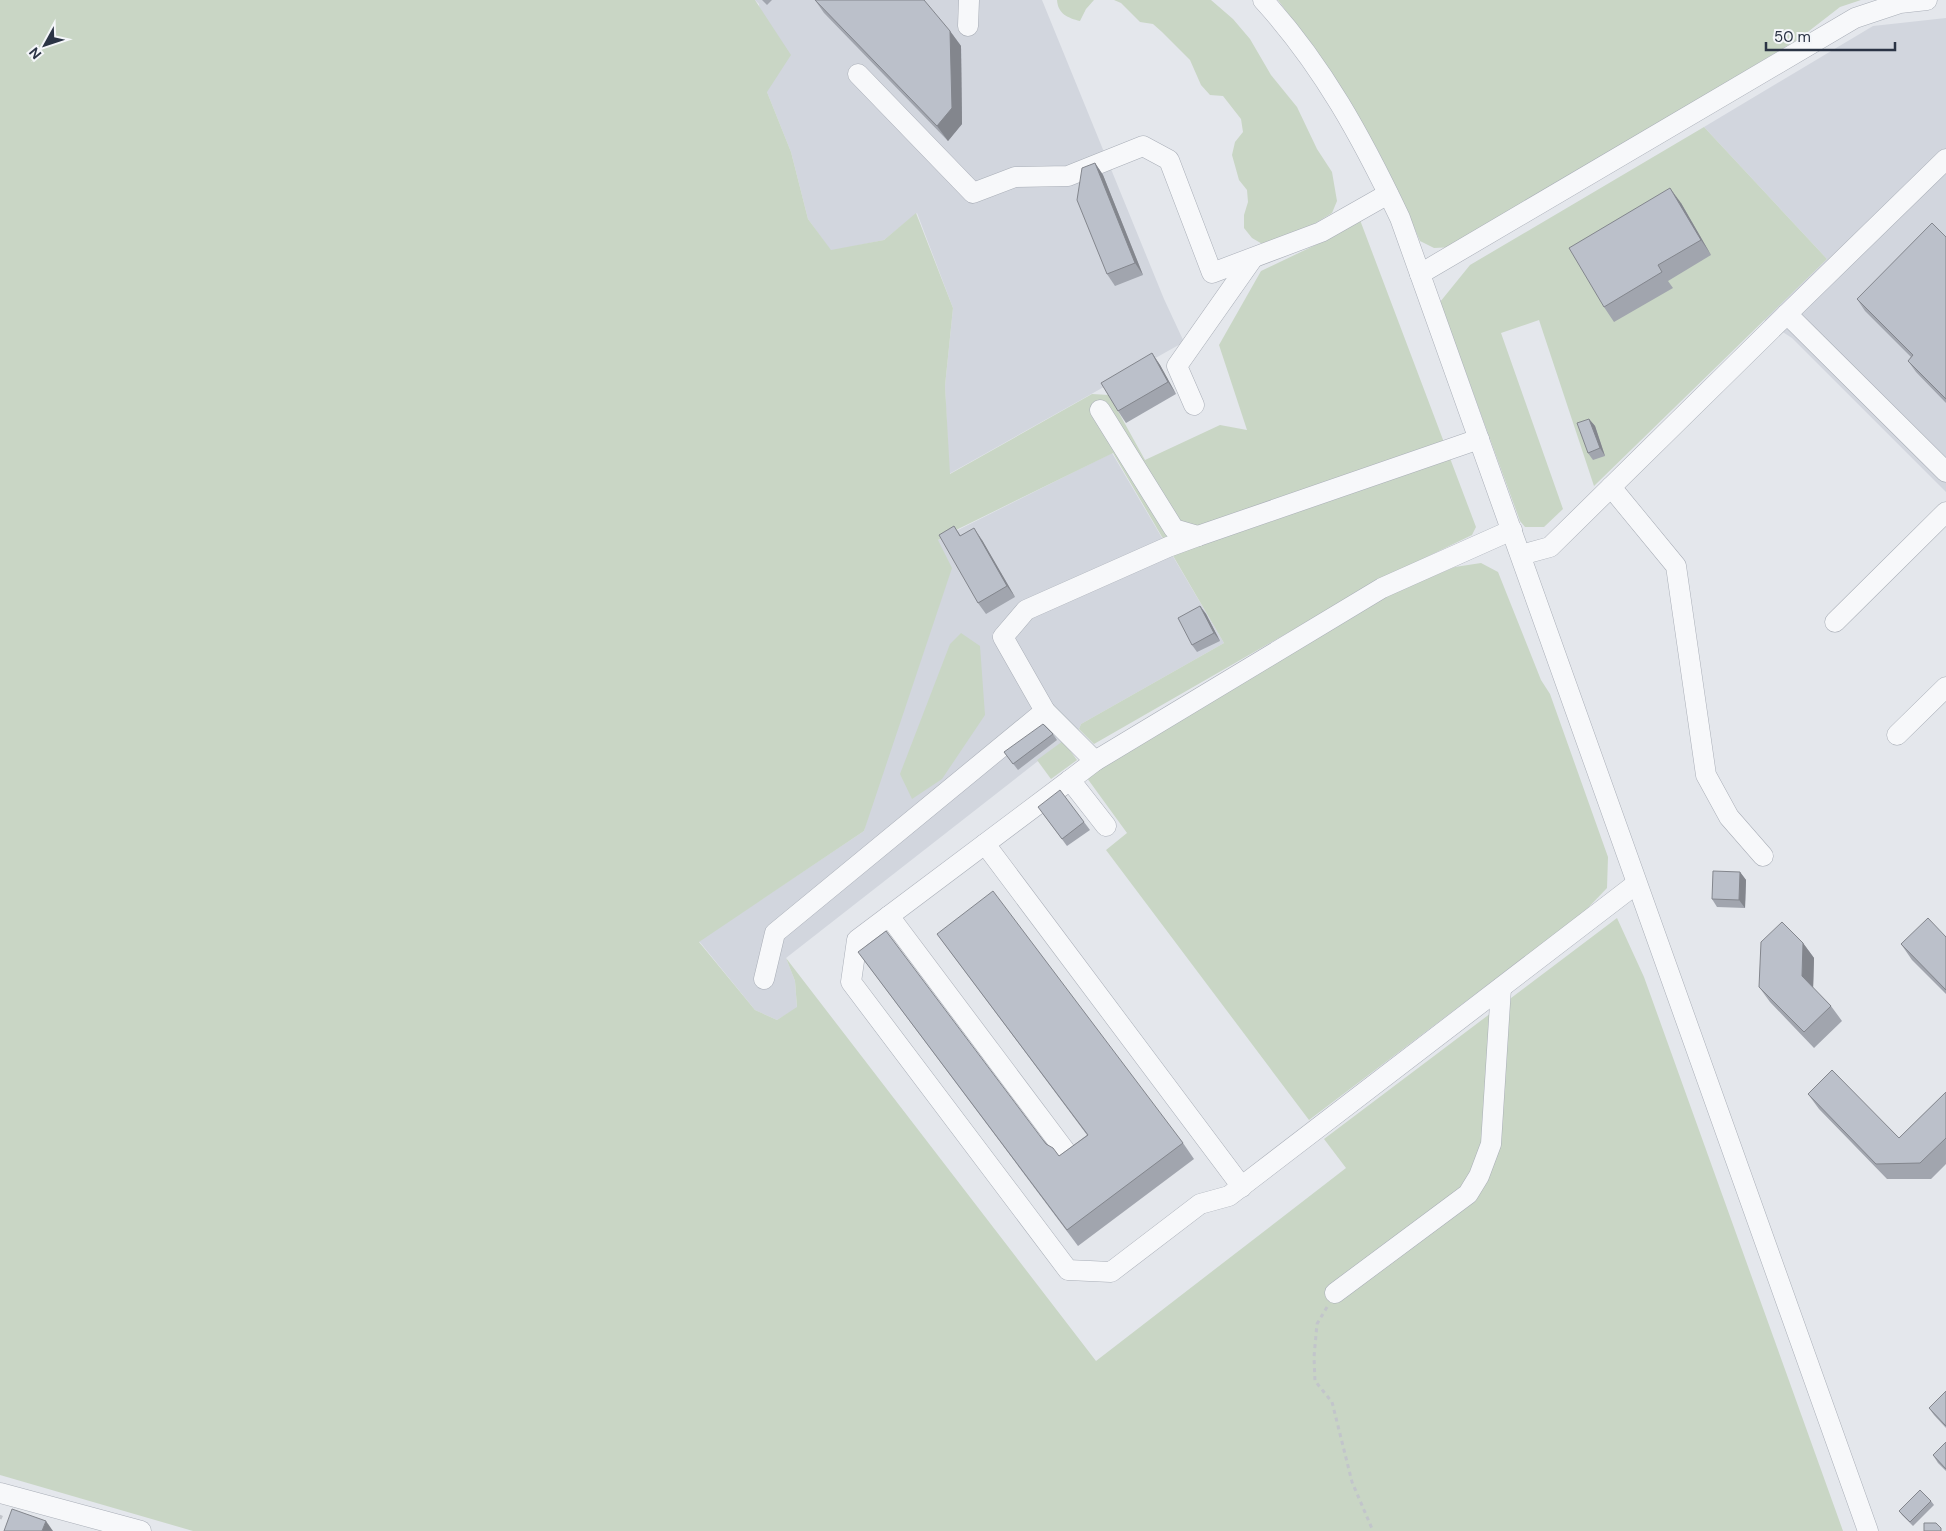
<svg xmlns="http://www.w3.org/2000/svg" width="1946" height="1531" font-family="'DM Sans',sans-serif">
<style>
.built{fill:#d2d6de}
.green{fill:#c9d6c5}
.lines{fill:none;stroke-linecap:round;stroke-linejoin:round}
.minor-casing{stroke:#a9aeb7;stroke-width:21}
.path{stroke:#c2c5cb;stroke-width:3;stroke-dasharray:4 4;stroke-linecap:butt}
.minor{stroke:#f7f8fa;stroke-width:20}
.wall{fill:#a1a5ae}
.shaded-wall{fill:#83868d}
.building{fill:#bbc0ca;stroke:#83868d}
</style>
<rect width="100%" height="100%" fill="#e4e7ec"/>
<g class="built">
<polygon points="755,0 1042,0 1164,299 1184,342 949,474 945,386 953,308 917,213 884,240 831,251 808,219 791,152 767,92 759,4"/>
<polygon points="1946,18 1946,492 1792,338 1764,320 1827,259 1704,127 1873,26"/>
<polygon points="1112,453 1224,643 1081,724 1079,729 786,958 795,981 797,1008 777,1020 755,1010 699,941 864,831 938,540"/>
</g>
<g class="green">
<polygon points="0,0 755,0 791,55 767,92 791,152 808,219 831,250 884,240 916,213 953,308 945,386 950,474 1092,394 1109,395 1145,460 1220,425 1247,430 1219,345 1261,271 1326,240 1360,220 1476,527 1472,535 1383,578 1094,744 1079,729 1081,724 1224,643 1113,453 954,531 938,540 952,568 864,831 699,942 755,1010 777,1020 797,1007 795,981 786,958 1096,1361 1346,1168 1324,1139 1617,918 1644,977 1843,1531 193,1531 0,1475"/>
<path d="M1057,0h37l-8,9 -6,12c-12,-3 -22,-7 -23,-21z"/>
<polygon points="1114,0 1211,0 1233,19 1250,39 1271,75 1297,107 1317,149 1332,172 1337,201 1332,213 1309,227 1264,245 1252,238 1244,228 1244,215 1248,202 1247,190 1239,180 1232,155 1235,142 1243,132 1241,119 1223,96 1210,95 1201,85 1190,60 1162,32 1153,24 1140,22 1121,3"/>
<polygon points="1278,0 1861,0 1840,7 1800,38 1454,247 1434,248 1420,241 1403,202 1377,149 1328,68"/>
<polygon points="1704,127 1827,259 1594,486 1539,320 1501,333 1563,509 1544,527 1525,527 1520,521 1440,302 1470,265"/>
<polygon points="1481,563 1498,572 1541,680 1550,694 1608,857 1607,888 1584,912 1309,1120 1106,850 1127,833 1087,778 1127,747 1385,596 1455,567"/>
<polygon points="961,633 980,646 985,715 942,779 912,799 900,774 950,644"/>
<polygon points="1063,741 1077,760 1051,779 1037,760"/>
</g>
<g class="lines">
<g class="minor-casing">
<g id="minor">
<path d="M1263,0c60,66 99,138 137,218 156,438 311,876 468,1313"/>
<polyline points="968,26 969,0"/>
<polyline points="858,74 973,193 1015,177 1068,176 1143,146 1169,160 1212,273 1321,232 1388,194"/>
<polyline points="1420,274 1855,18 1900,3 1927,0"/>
<polyline points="1787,314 1946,159"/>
<polyline points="1194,405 1177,366 1253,258"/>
<polyline points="1100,410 1174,529 1198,536 1479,439"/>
<polyline points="1611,487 1676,566 1706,775 1729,817 1763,856"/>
<polyline points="1521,555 1550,547 1787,314 1946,472"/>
<polyline points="1835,622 1946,512"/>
<polyline points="1897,735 1946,687"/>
<polyline points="1095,761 1045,711 1003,637 1026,610 1168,547 1198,536"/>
<polyline points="1070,780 857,940 851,982 1068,1270 1111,1272 1200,1204 1229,1196 1636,884"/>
<polyline points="1106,826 1070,780 1095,761 1382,588 1512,530"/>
<polyline points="985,844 1242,1187"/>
<polyline points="889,916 1066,1152"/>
<polyline points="764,979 775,933 1045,711"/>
<polyline points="1335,1293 1468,1194 1479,1176 1491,1144 1501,988"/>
<polyline points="0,1493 141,1531"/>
</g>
</g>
<g class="path">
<polyline points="1327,1307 1317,1324 1314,1357 1315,1381 1332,1402 1352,1482 1373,1531"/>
<polyline points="0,1519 3,1512"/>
</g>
<use href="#minor" class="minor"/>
</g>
<g class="wall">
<polygon points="762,0 772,0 767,5"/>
<polygon points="815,0 950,31 961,46 962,124 948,141 824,13"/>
<polygon points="1095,163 1103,175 1143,275 1115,286 1107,274"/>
<polygon points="1681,203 1711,255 1668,281 1673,288 1614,322 1604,307"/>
<polygon points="1946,237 1946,403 1916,372 1908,361 1911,357 1865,311 1857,299"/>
<polygon points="1152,353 1160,365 1176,394 1126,423 1118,411"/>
<polygon points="1589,419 1595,426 1605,456 1593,460 1588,453"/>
<polygon points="954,526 961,536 982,540 1015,597 986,614 978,603"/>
<polygon points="1200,606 1206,614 1220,641 1197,652 1192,645"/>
<polygon points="1053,734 1057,740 1018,770 1004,752"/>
<polygon points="1044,815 1084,822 1090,830 1067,846"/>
<polygon points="1740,872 1746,880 1745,908 1717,907 1712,899"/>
<polygon points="937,934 1183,1143 1194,1159 1078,1246 858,952 1059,1156 1087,1135"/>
<polygon points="1946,937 1946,994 1912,960 1901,944"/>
<polygon points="1803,943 1814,958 1813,988 1831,1006 1842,1021 1814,1048 1770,1002 1759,987"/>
<polygon points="1946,1092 1946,1164 1931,1179 1887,1179 1819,1109 1808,1094 1899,1138"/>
<polygon points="1946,1391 1946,1428 1934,1415 1929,1408"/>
<polygon points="1946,1442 1946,1471 1938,1463 1933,1455"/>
<polygon points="1931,1501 1934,1505 1913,1526 1902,1515 1899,1511"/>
</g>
<g class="shaded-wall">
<polygon points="950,31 961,46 962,124 948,141 937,126"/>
<polygon points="1095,163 1103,175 1143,275 1135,263"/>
<polygon points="1670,188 1681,203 1711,255 1701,240"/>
<polygon points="1152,353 1160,365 1176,394 1168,382"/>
<polygon points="1589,419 1595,426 1605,456 1600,448"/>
<polygon points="974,528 982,540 1015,597 1007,586"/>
<polygon points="1200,606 1206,614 1220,641 1214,633"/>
<polygon points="1740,872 1746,880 1745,908 1739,900"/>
<polygon points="1803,943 1814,958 1813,992 1802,976"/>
<polygon points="46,1521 53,1531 42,1531"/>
</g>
<g class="building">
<polygon points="815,0 924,0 950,31 952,108 937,126"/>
<polygon points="1095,163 1135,263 1107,274 1077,200 1082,168"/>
<polygon points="1670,188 1701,240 1658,265 1662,272 1604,307 1569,248"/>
<polygon points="1932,223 1946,237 1946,399 1908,361 1913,355 1857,299"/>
<polygon points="1152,353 1168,382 1118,411 1101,383"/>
<polygon points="1589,419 1600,448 1588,453 1577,423"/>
<polygon points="954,526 960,536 974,528 1007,586 978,603 939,535"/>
<polygon points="1200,606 1214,633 1192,645 1178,618"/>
<polygon points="1043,724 1053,734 1013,764 1004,752"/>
<polygon points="1060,790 1084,822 1062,839 1038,807"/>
<polygon points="1713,871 1740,872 1739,900 1712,899"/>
<polygon points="993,891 1183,1143 1067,1230 858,952 886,931 1046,1144 1053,1148 1059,1156 1088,1135 937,934"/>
<polygon points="1928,918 1946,937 1946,990 1901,944"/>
<polygon points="1782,922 1803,943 1802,976 1831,1006 1804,1032 1759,987 1761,942"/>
<polygon points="1832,1070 1899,1138 1946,1092 1946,1138 1920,1163 1876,1164 1808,1094"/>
<polygon points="1946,1391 1946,1426 1929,1408"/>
<polygon points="1946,1442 1946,1469 1933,1455"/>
<polygon points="1920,1490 1931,1501 1910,1522 1899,1511"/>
<polygon points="12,1509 46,1521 42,1531 4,1531"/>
<polygon points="1924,1523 1936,1523 1941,1528 1941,1531 1924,1531"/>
</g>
<g transform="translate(45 45) rotate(230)" stroke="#f4f6f9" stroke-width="4" paint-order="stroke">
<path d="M0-4L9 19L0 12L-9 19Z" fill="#2b3445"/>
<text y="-8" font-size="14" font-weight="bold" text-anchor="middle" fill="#2b3445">N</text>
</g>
<path d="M1766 42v8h129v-8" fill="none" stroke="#2b3445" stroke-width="2.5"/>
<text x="1774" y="42" font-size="15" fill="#2b3445" stroke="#f4f6f9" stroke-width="4" paint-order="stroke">50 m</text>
</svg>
